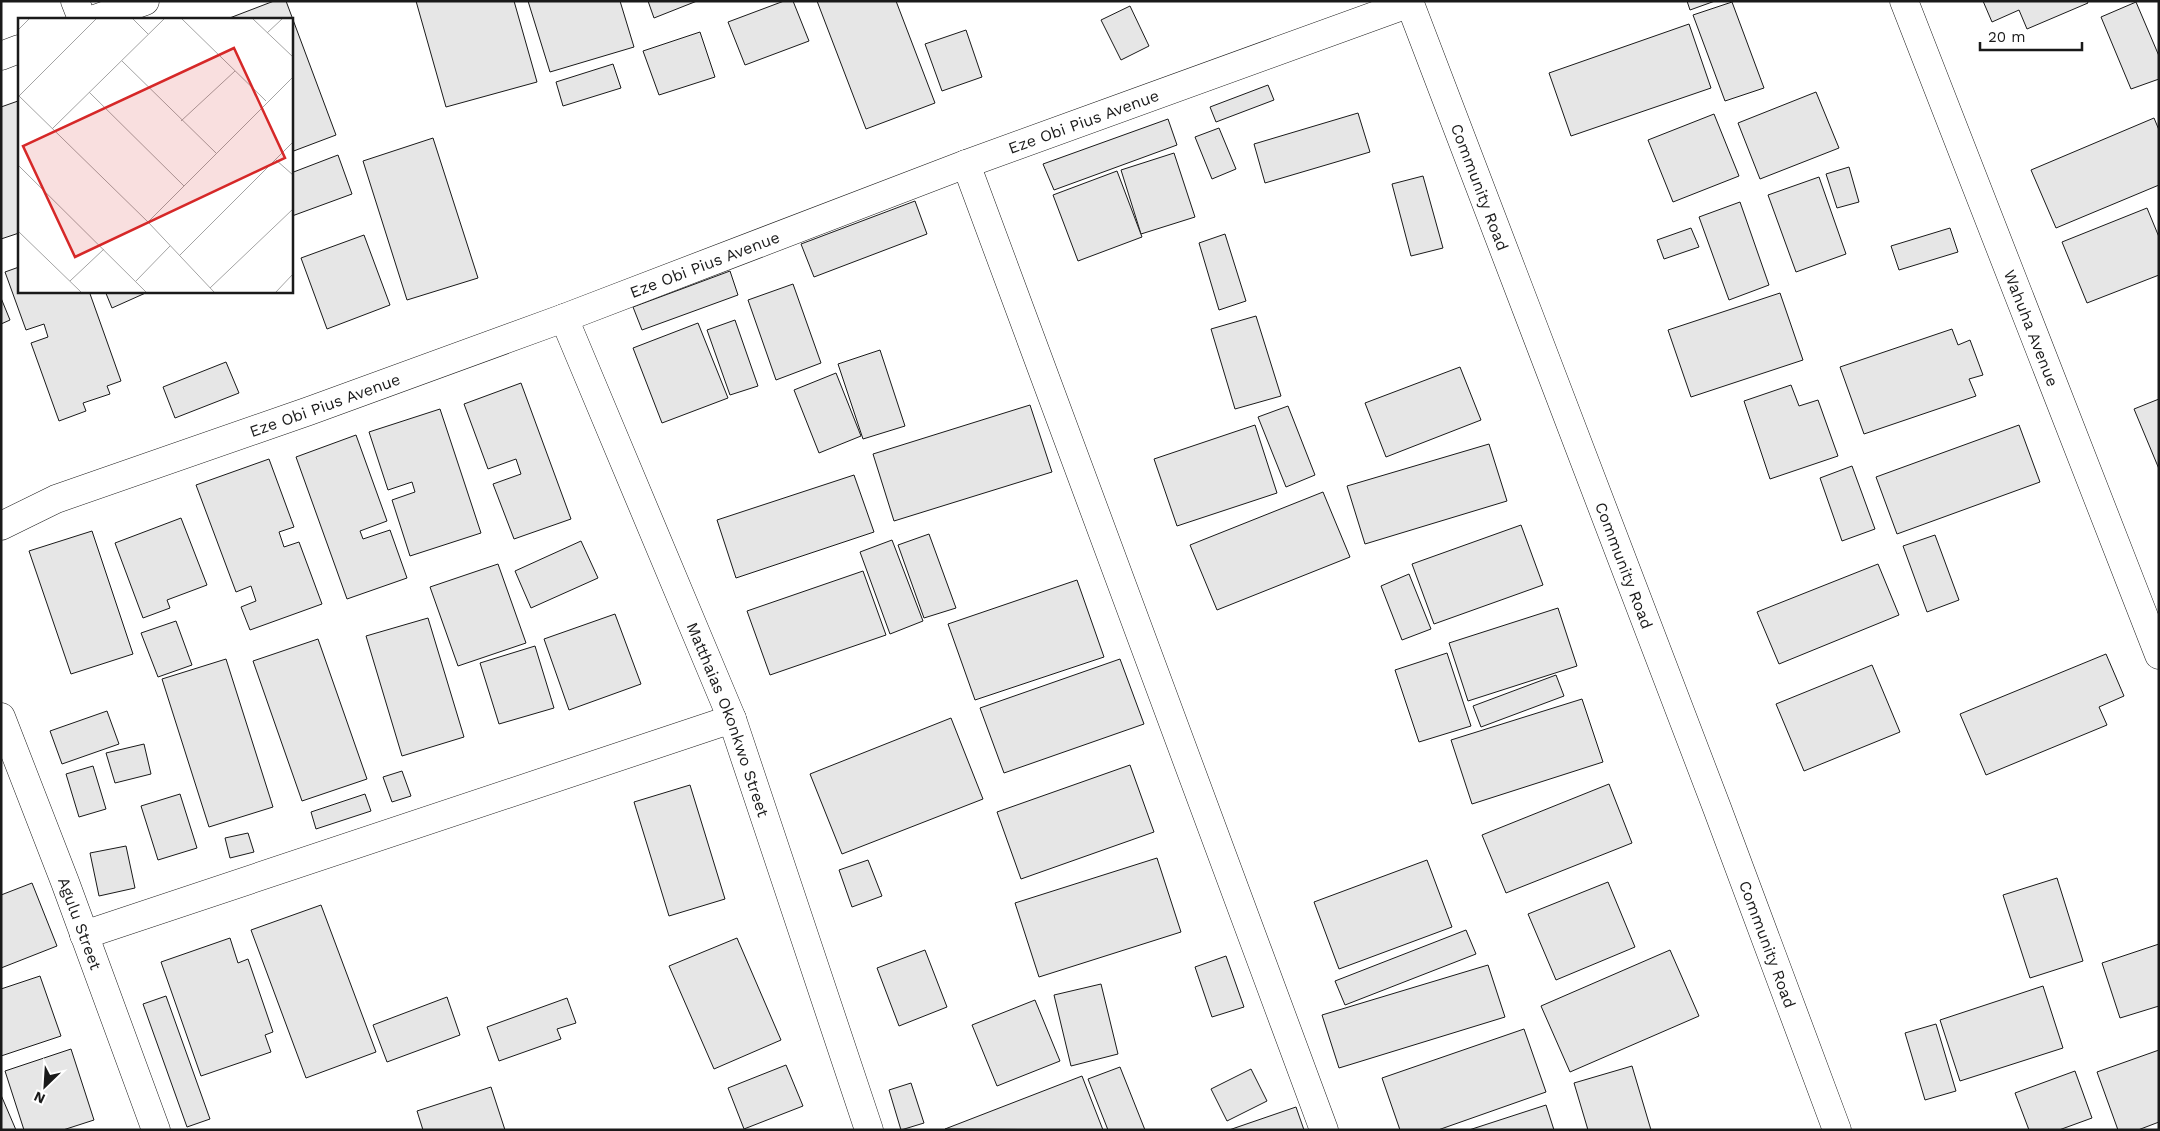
<svg xmlns="http://www.w3.org/2000/svg" width="2160" height="1131" font-family="'Work Sans',sans-serif">
<style>
.building{fill:#e6e6e6;stroke:#1a1a1a}
.lines{fill:none;stroke-linecap:round;stroke-linejoin:round}
.minor-casing{stroke:#1a1a1a;stroke-width:29}
.minor{stroke:#fff;stroke-width:28}
.labels{text-anchor:middle;stroke-width:4;stroke-linejoin:round;paint-order:stroke}
.street-label{font-size:16px;fill:#1a1a1a;stroke:#fff}
.inset-road{fill:none;stroke:#a3a3a3;stroke-width:1}
.view{fill:#d62828;fill-opacity:0.15;stroke:#d62828;stroke-width:2.5}
.inset-edge{fill:none;stroke:#1a1a1a;stroke-width:2.5}
</style>
<rect width="100%" height="100%" fill="#fff"/>
<g class="building">
<polygon points="274,1 286,1 336,135 291,152 291,19 227,19"/>
<polygon points="416,1 514,1 537,82 446,107"/>
<polygon points="528,1 620,1 634,47 550,72"/>
<polygon points="648,1 697,1 654,18"/>
<polygon points="784,1 793,1 809,41 745,65 728,22"/>
<polygon points="817,1 896,1 935,103 866,129"/>
<polygon points="1687,1 1715,1 1690,10"/>
<polygon points="1983,1 2087,1 2088,3 2027,29 2019,10 1992,22"/>
<polygon points="1732,2 1764,88 1725,101 1693,15"/>
<polygon points="2136,2 2159,56 2159,79 2131,89 2101,17"/>
<polygon points="1130,6 1149,46 1121,60 1101,20"/>
<polygon points="1689,24 1711,88 1571,136 1549,73"/>
<polygon points="966,30 982,77 942,91 925,44"/>
<polygon points="700,32 715,77 659,95 643,51"/>
<polygon points="613,64 621,88 563,106 556,82"/>
<polygon points="1268,85 1274,100 1216,122 1210,107"/>
<polygon points="1816,92 1839,148 1760,179 1738,123"/>
<polygon points="18,101 19,233 1,239 1,107"/>
<polygon points="1358,113 1370,152 1265,183 1254,144"/>
<polygon points="1714,114 1739,176 1673,202 1648,140"/>
<polygon points="2154,118 2159,130 2159,185 2056,228 2031,170"/>
<polygon points="1168,119 1177,145 1054,190 1043,164"/>
<polygon points="1219,128 1236,169 1212,179 1195,137"/>
<polygon points="433,138 478,278 407,300 363,161"/>
<polygon points="1174,153 1195,217 1141,234 1121,170"/>
<polygon points="338,155 352,194 292,216 291,173"/>
<polygon points="1849,167 1859,202 1837,208 1826,174"/>
<polygon points="1117,171 1142,237 1078,261 1053,195"/>
<polygon points="1423,176 1443,248 1411,256 1392,184"/>
<polygon points="1819,177 1846,254 1796,272 1768,195"/>
<polygon points="915,201 927,234 814,277 801,244"/>
<polygon points="1740,202 1769,285 1729,300 1699,217"/>
<polygon points="2147,208 2159,237 2159,275 2087,303 2062,242"/>
<polygon points="1691,228 1699,247 1664,259 1657,240"/>
<polygon points="1950,228 1958,252 1899,270 1891,246"/>
<polygon points="1225,234 1246,301 1219,310 1199,243"/>
<polygon points="364,235 390,305 327,329 301,258"/>
<polygon points="19,267 19,291 89,291 121,381 107,386 110,394 83,403 86,411 59,421 31,343 48,337 44,324 26,330 5,272"/>
<polygon points="730,271 738,295 642,330 633,307"/>
<polygon points="793,284 821,363 776,380 748,300"/>
<polygon points="105,291 150,291 112,308"/>
<polygon points="1780,293 1803,360 1691,397 1668,330"/>
<polygon points="1,298 10,320 1,324"/>
<polygon points="1256,316 1281,396 1235,409 1211,329"/>
<polygon points="735,320 758,386 730,395 707,330"/>
<polygon points="698,323 728,398 662,423 633,348"/>
<polygon points="1952,329 1958,345 1970,340 1983,375 1969,379 1976,396 1864,434 1840,367"/>
<polygon points="880,350 905,426 863,439 838,364"/>
<polygon points="226,362 239,393 175,418 163,387"/>
<polygon points="1460,367 1481,420 1386,457 1365,403"/>
<polygon points="836,373 861,436 819,453 794,390"/>
<polygon points="521,383 571,519 514,539 493,484 521,474 516,459 488,469 464,404"/>
<polygon points="1791,385 1799,406 1818,400 1838,456 1770,479 1744,401"/>
<polygon points="2159,399 2159,469 2134,409"/>
<polygon points="1030,405 1052,472 894,521 873,454"/>
<polygon points="1288,406 1315,475 1286,487 1258,417"/>
<polygon points="440,409 481,533 410,556 392,500 415,492 412,482 388,490 369,432"/>
<polygon points="1255,425 1277,493 1177,526 1154,459"/>
<polygon points="2019,425 2040,482 1897,534 1876,477"/>
<polygon points="356,435 387,521 360,531 363,539 390,530 407,578 347,599 296,457"/>
<polygon points="1489,444 1507,501 1365,544 1347,486"/>
<polygon points="269,459 294,527 279,532 284,547 299,542 322,604 250,630 241,607 256,601 251,586 236,592 196,485"/>
<polygon points="1852,466 1875,529 1842,541 1820,478"/>
<polygon points="854,475 874,532 736,578 717,520"/>
<polygon points="1323,492 1350,557 1217,610 1190,545"/>
<polygon points="181,518 207,585 167,600 170,608 143,618 115,543"/>
<polygon points="1521,525 1543,585 1434,624 1412,564"/>
<polygon points="92,531 133,654 71,674 29,551"/>
<polygon points="929,534 956,608 924,618 898,545"/>
<polygon points="1935,535 1959,600 1927,612 1903,546"/>
<polygon points="892,540 923,621 890,634 860,552"/>
<polygon points="581,541 598,578 531,608 515,571"/>
<polygon points="498,564 526,643 458,666 430,587"/>
<polygon points="1878,564 1899,615 1779,664 1757,612"/>
<polygon points="863,571 886,635 770,675 747,611"/>
<polygon points="1409,574 1431,629 1402,640 1381,586"/>
<polygon points="1077,580 1104,657 975,700 948,624"/>
<polygon points="1558,608 1577,666 1468,701 1449,643"/>
<polygon points="615,614 641,684 569,710 544,639"/>
<polygon points="428,618 464,737 402,756 366,636"/>
<polygon points="176,621 192,665 158,677 141,633"/>
<polygon points="318,639 367,779 302,801 253,661"/>
<polygon points="535,646 554,708 499,724 480,663"/>
<polygon points="1447,653 1471,726 1419,742 1395,670"/>
<polygon points="2106,654 2124,696 2099,707 2107,725 1986,775 1960,714"/>
<polygon points="226,659 273,807 209,827 162,679"/>
<polygon points="1120,659 1144,724 1004,773 980,708"/>
<polygon points="1872,665 1900,732 1804,771 1776,704"/>
<polygon points="1556,675 1564,696 1481,727 1473,706"/>
<polygon points="1582,699 1603,762 1472,804 1451,740"/>
<polygon points="107,711 119,744 62,764 50,731"/>
<polygon points="951,718 983,799 842,854 810,774"/>
<polygon points="144,744 151,774 115,783 106,753"/>
<polygon points="1130,765 1154,832 1021,879 997,812"/>
<polygon points="93,766 106,809 79,817 66,774"/>
<polygon points="402,771 411,796 392,802 383,777"/>
<polygon points="1609,784 1632,843 1506,893 1482,835"/>
<polygon points="690,785 725,899 669,916 634,802"/>
<polygon points="180,794 197,848 158,860 141,806"/>
<polygon points="365,794 371,811 316,829 311,812"/>
<polygon points="248,833 254,852 230,858 225,838"/>
<polygon points="126,846 135,888 99,896 90,853"/>
<polygon points="1157,858 1181,932 1039,977 1015,903"/>
<polygon points="868,860 882,896 852,907 839,870"/>
<polygon points="1427,860 1452,927 1339,969 1314,902"/>
<polygon points="2057,878 2083,961 2030,978 2003,895"/>
<polygon points="1608,882 1635,947 1556,980 1528,914"/>
<polygon points="32,883 57,946 1,968 1,895"/>
<polygon points="321,905 376,1052 306,1078 251,930"/>
<polygon points="1466,930 1476,954 1345,1005 1335,981"/>
<polygon points="230,938 238,963 248,959 273,1032 265,1035 271,1052 201,1076 161,962"/>
<polygon points="737,938 781,1040 714,1069 669,966"/>
<polygon points="2159,944 2159,1006 2120,1018 2102,963"/>
<polygon points="925,950 947,1007 899,1026 877,968"/>
<polygon points="1670,950 1699,1016 1570,1072 1541,1006"/>
<polygon points="1226,956 1244,1007 1212,1017 1195,967"/>
<polygon points="1488,965 1505,1017 1339,1068 1322,1015"/>
<polygon points="40,976 61,1036 1,1056 1,989"/>
<polygon points="1101,984 1118,1054 1071,1066 1054,995"/>
<polygon points="2043,986 2063,1048 1960,1081 1940,1020"/>
<polygon points="166,996 210,1119 187,1127 143,1004"/>
<polygon points="447,997 460,1035 387,1062 373,1025"/>
<polygon points="567,998 576,1023 557,1029 561,1039 499,1061 487,1027"/>
<polygon points="1035,1000 1060,1061 997,1086 972,1025"/>
<polygon points="1936,1024 1956,1091 1925,1100 1905,1033"/>
<polygon points="1524,1029 1546,1092 1438,1130 1400,1130 1382,1078"/>
<polygon points="71,1049 94,1120 63,1130 24,1130 5,1071"/>
<polygon points="2159,1050 2159,1122 2138,1130 2118,1130 2097,1072"/>
<polygon points="786,1065 803,1106 744,1129 728,1088"/>
<polygon points="1632,1066 1651,1130 1588,1130 1574,1083"/>
<polygon points="1120,1067 1145,1130 1108,1130 1088,1079"/>
<polygon points="1251,1069 1267,1101 1227,1121 1211,1089"/>
<polygon points="2075,1071 2092,1118 2059,1130 2029,1130 2015,1093"/>
<polygon points="1082,1076 1103,1130 945,1129"/>
<polygon points="911,1083 924,1123 901,1130 889,1090"/>
<polygon points="491,1087 505,1130 423,1130 417,1111"/>
<polygon points="1,1095 16,1130 1,1130"/>
<polygon points="1546,1105 1554,1130 1469,1130"/>
<polygon points="1296,1107 1304,1130 1229,1130"/>
</g>
<g class="lines">
<g class="minor-casing">
<g id="minor">
<polyline points="75,1 82,19"/>
<path id="s1" d="M1409,1l308,807 120,322"/>
<path id="s2" d="M1904,1l255,654"/>
<polyline points="95,19 145,1"/>
<polyline points="1,56 19,49"/>
<polyline points="966,164 1324,1130"/>
<path id="s3" d="M564,318l168,401 137,411"/>
<path id="s4" d="M1,526l55,-27 253,-88 255,-93 402,-154 444,-161"/>
<path id="s5" d="M1,717l64,165 91,248"/>
<polyline points="84,935 732,719"/>
</g>
</g>
<use href="#minor" class="minor"/>
</g>
<g class="labels">
<g class="street-label">
<text dy="6" stroke="none"><textPath href="#s4" startOffset="1156">Eze Obi Pius Avenue</textPath></text>
<text dy="6" stroke="none"><textPath href="#s1" startOffset="199">Community Road</textPath></text>
<text dy="6" stroke="none"><textPath href="#s4" startOffset="751">Eze Obi Pius Avenue</textPath></text>
<text dy="6" stroke="none"><textPath href="#s2" startOffset="351">Wahuha Avenue</textPath></text>
<text dy="6" stroke="none"><textPath href="#s4" startOffset="346">Eze Obi Pius Avenue</textPath></text>
<text dy="6" stroke="none"><textPath href="#s1" startOffset="604">Community Road</textPath></text>
<text dy="6" stroke="none"><textPath href="#s3" startOffset="434">Matthaias Okonkwo Street</textPath></text>
<text dy="6" stroke="none"><textPath href="#s5" startOffset="221">Agulu Street</textPath></text>
<text dy="6" stroke="none"><textPath href="#s1" startOffset="1009">Community Road</textPath></text>
</g>
</g>
<g transform="translate(18 18)">
<rect width="275" height="275" fill="#fff"/>
<path class="inset-road" d="M115,1l15,15M164,1l84,82M235,1l40,38M0,12l11,-11M249,15l15,-14M104,43l94,92M71,74l95,94M0,77l130,127 66,70M1,78l77,-77M163,103l54,-50M34,111l112,-110M258,142l17,15M0,147l128,127M130,204l145,-145M0,213l63,61M161,238l114,-114M52,263l34,-32M118,263l34,-35M192,270l83,-79M258,274l17,-18"/>
<path class="view" d="M216,30l51,110 -210,99 -52,-111z"/>
<rect width="275" height="275" class="inset-edge"/>
</g>
<rect width="2160" height="1131" fill="none" stroke="#1a1a1a" stroke-width="5"/>
<g transform="translate(45 1086) rotate(205)" stroke="#ffffff" stroke-width="4" paint-order="stroke">
<path d="M0-4L9 19L0 12L-9 19Z" fill="#1a1a1a"/>
<text y="-8" font-size="14" font-weight="bold" text-anchor="middle" fill="#1a1a1a">N</text>
</g>
<path d="M1980 42v8h102v-8" fill="none" stroke="#1a1a1a" stroke-width="2.5"/>
<text x="1988" y="42" font-size="15" fill="#1a1a1a" stroke="#ffffff" stroke-width="4" paint-order="stroke">20 m</text>
</svg>
